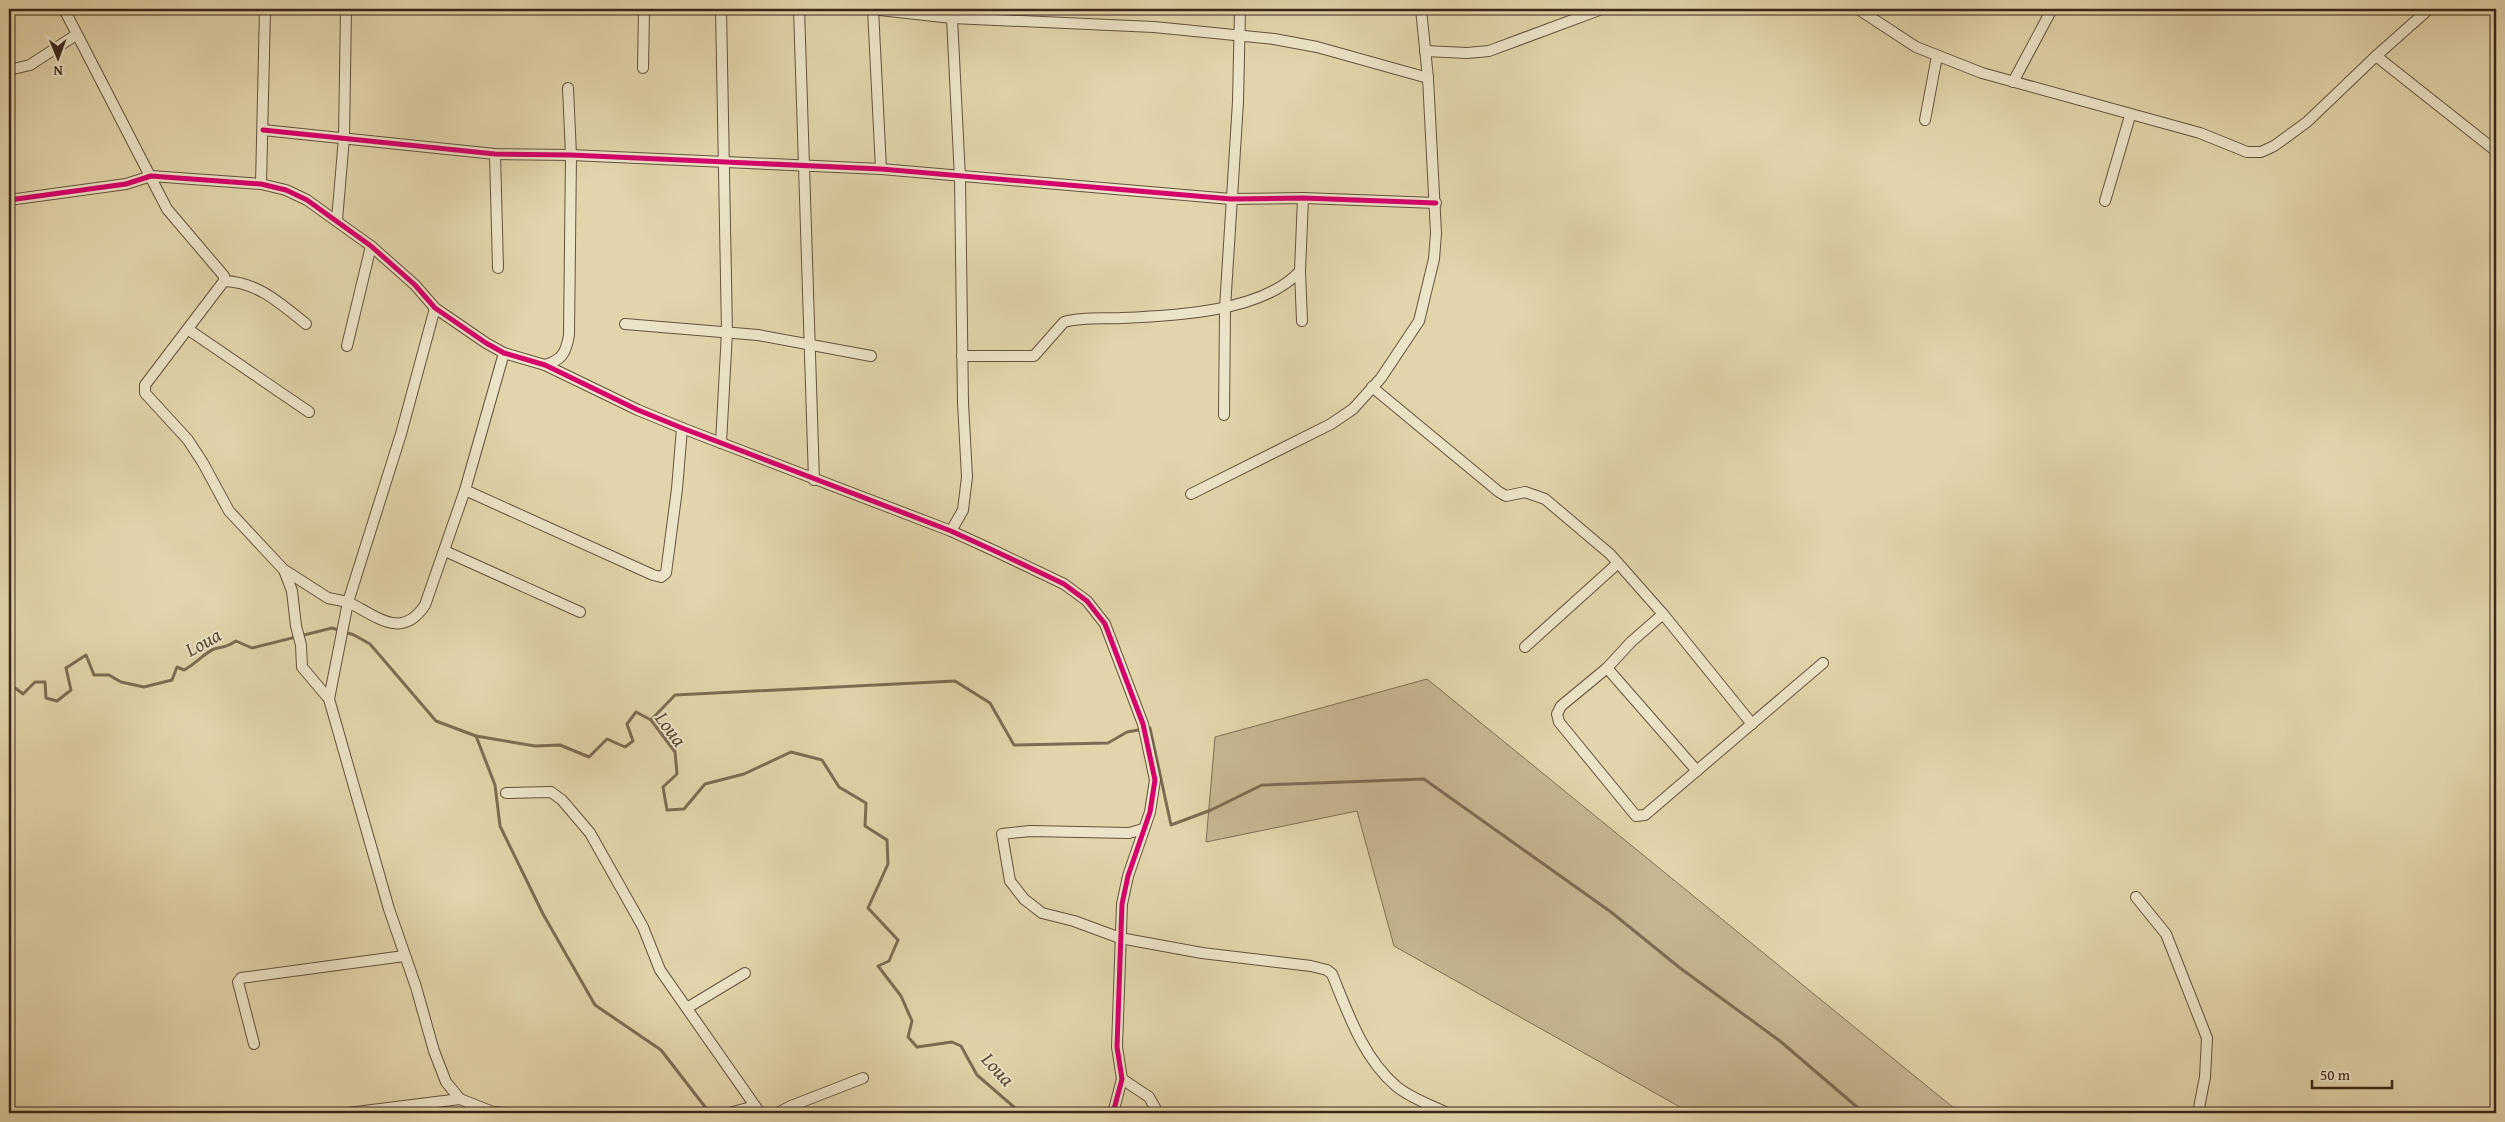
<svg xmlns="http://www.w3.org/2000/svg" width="2505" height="1122" font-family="'Gentium Book Plus',serif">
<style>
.green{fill:#c6b792;stroke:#806f56}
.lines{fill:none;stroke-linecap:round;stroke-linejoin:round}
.stream{stroke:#7d6c54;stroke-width:3}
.minor-casing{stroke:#65523e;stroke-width:12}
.minor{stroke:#ece4c8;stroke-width:10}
.cycleway-casing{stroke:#ece4c8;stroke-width:8}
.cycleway{stroke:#d6006c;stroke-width:5}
.labels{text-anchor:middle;stroke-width:4;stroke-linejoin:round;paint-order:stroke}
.water-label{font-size:20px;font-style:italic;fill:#5c4a37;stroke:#ece4c8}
</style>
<rect width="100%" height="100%" fill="#e2d5ab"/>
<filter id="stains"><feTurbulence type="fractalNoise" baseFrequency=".004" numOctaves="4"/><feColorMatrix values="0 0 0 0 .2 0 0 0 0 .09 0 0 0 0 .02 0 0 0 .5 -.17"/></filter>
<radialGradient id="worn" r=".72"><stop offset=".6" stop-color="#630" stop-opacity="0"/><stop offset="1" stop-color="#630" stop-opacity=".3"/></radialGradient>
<polygon class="green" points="1427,679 1960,1113 1694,1113 1687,1111 1394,946 1357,811 1206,842 1215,737"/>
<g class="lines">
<g class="stream">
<path d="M9,688l5,-1 9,7 12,-12h10l1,16 11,3 14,-11 -5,-22 20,-13 8,20h15l12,7 23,5 28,-7 5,-13 7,3c10,-5 22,-18 30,-21 10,-3 12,-1 22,-8l16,7 80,-20 22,7 16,9 66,77 40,15 59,10 25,-1 29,12 18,-18 18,8 8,-6 -6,-17 9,-12 15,8 24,32 2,22 -14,13 4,23 17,-1 21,-25 39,-10 47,-22 31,8 17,27 27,16 -1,23 22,14 1,24 -20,44 30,32 -9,21 -11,5 23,30 11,25 -4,16 9,10 35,-5 9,4 16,29 44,38"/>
<polyline points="651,720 675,695 955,681 990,703 1014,745 1108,743 1127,732 1150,728 1171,825 1211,810 1262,785 1424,779 1611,912 1680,968 1780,1041 1864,1113"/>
<polyline points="476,736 495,785 500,826 543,914 595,1005 661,1050 709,1112"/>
</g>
<g class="minor-casing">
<g id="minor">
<polyline points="64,9 167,209 224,276 224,281"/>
<polyline points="721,9 727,332 721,443"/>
<polyline points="799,9 814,480"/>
<polyline points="871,9 952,18 1154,27 1274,39 1317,47 1428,78"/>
<polyline points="873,9 881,169"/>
<polyline points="1858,9 1916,47 1982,73 2200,133 2247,152 2261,152 2274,146 2307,122 2376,56 2429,9"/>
<polyline points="1425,51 1467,53 1489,51 1602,9"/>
<polyline points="2376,56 2496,151"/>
<polyline points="643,68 644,9"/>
<polyline points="9,70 30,65 76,35"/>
<polyline points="2013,82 2052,9"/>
<polyline points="1925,120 1937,56"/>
<polyline points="263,130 495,154 571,155 881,169 1231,199 1303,198 1436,203"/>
<polyline points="495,154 498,268"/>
<polyline points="261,184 265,9"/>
<polyline points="9,200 126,184 151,176 261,184 286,190 307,200 371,246 415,285 435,308 486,343 504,353 545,365 638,410 682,428 951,531 997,552 1064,584 1087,601 1105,624 1143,724 1155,780 1150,812 1128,876 1122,904 1117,1047 1122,1079 1113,1113"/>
<polyline points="2105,201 2130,116"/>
<polyline points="337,220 344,138 346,9"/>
<polyline points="224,281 145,385 145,393 188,440 203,463 229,511 284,570 292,591 296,626 301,645 302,667 329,699 389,909 416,987 434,1051 446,1082 460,1099"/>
<path d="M224,281c34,1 57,23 82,43"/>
<path d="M435,308l-34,126 -53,168c30,15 54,38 77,3l40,-115 39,-137"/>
<polyline points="1302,321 1300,271 1303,198"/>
<polyline points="625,324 758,335 871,356"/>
<polyline points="189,330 309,412"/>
<polyline points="347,346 371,246"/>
<path d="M962,356h72l30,-34c18,-5 39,-3 58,-4 51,-2 141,-6 178,-47"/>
<path d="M545,365c17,-5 21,-12 24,-30l2,-180 -3,-67"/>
<polyline points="1372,387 1499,492 1506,496 1525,492 1545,499 1610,554 1663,614 1752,724"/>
<polyline points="1224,415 1225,308 1238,102 1240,9"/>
<polyline points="465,490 653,575 661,577 666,573 677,489 682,428"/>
<polyline points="1191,494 1331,424 1353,409 1381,378 1419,321 1434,259 1436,233 1428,78 1421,9"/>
<polyline points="951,531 963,510 967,477 963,403 960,178 952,18"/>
<polyline points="445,551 580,612"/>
<polyline points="286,571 328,598 348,602 329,699"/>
<polyline points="1663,614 1631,642 1607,668 1561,706 1557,714 1559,722 1636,816 1645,815 1823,663"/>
<polyline points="1525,647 1617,564"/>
<polyline points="1607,668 1697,771"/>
<polyline points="506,793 551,792 562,800 590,833 643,927 660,970 760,1113"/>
<path d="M1143,829l-14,4 -99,-2 -28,3 8,47 14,18 18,14 32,8 46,17 82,15 109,13 16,4 5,4c16,39 31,84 64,112 14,12 35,19 51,27"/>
<polyline points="2136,897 2166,934 2207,1038 2205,1077 2198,1113"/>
<polyline points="687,1008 745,973"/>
<polyline points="254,1044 238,982 241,978 404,956"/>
<polyline points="1122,1079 1149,1097 1158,1113"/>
<polyline points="348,1113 460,1099 493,1112 507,1113"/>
<polyline points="729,1113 755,1106"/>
<polyline points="777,1113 791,1106 863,1078"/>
</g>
</g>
<use href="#minor" class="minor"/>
<g class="cycleway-casing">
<g id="cycleway">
<polyline points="263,130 495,154 571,155 881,169 1231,199 1303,198 1436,203"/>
<polyline points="9,200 126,184 151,176 261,184 286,190 307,200 371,246 415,285 435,308 486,343 504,353 545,365 638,410 682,428 951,531 997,552 1064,584 1087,601 1105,624 1143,724 1155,780 1150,812 1128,876 1122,904 1117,1047 1122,1079 1113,1113"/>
</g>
</g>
<use href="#cycleway" class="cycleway"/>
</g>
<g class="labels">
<g class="water-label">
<text transform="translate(203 642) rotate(-29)" y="7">Loua</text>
<text transform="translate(671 729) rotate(53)" y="7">Loua</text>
<text transform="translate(998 1069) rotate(47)" y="7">Loua</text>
</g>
</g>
<rect width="2505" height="1122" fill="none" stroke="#e2d5ab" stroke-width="30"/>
<rect x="10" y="10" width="2485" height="1102" fill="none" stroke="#3b271a" stroke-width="2.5"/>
<rect x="15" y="15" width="2475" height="1092" fill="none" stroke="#3b271a"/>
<g transform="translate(58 58) rotate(179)" stroke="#ece4c8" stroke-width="4" paint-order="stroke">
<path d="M0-4L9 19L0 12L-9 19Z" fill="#3b271a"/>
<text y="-8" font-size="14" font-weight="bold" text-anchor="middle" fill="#3b271a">N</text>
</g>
<path d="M2312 1080v8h80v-8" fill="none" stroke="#3b271a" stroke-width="2.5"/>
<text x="2320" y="1080" font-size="15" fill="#3b271a" stroke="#ece4c8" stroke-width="4" paint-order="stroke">50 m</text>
<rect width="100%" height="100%" filter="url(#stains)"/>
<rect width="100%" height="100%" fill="url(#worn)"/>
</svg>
